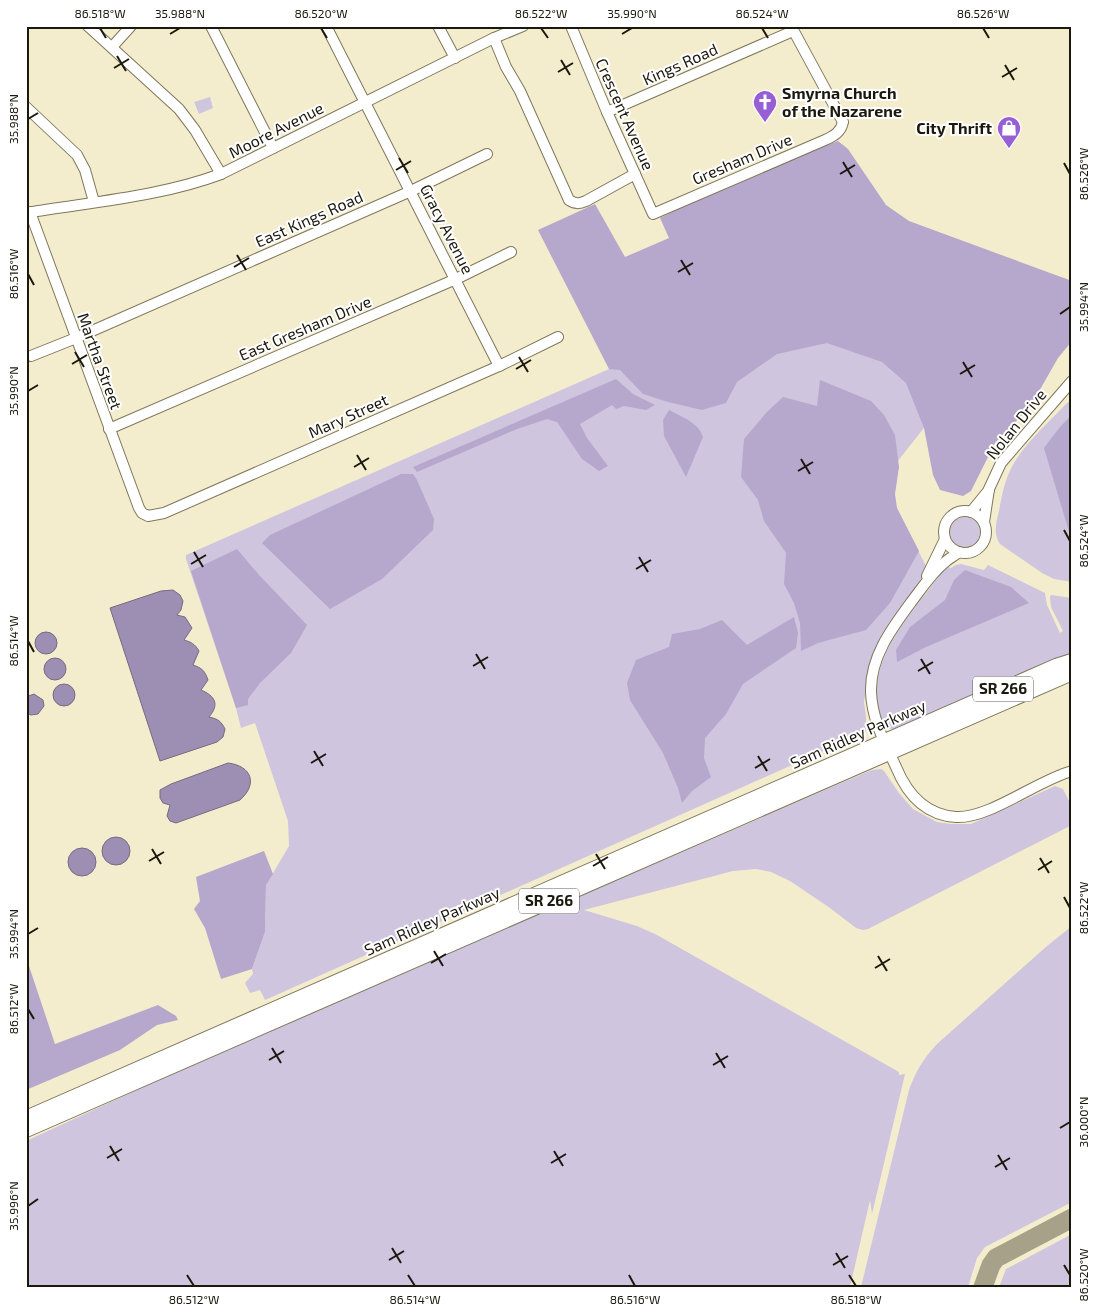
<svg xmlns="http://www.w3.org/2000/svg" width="1098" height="1313" font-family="'Exo 2',sans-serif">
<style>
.green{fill:#cfc5df}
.forest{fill:#b6a7cc}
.water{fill:#9d8eb3;stroke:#766b81}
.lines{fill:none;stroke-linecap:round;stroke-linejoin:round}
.taxiway{stroke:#a6a188;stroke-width:19}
.minor-casing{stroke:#7e775b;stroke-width:12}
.major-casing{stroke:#7e775b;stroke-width:16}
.minor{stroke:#fff;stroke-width:10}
.major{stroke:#fff;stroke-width:14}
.ticks{fill:none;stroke:#1b180d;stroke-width:2}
.labels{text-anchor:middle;stroke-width:4;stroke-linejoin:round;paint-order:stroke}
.shield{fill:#fff;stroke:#5f5d56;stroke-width:1}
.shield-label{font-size:15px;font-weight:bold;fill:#1b180d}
.street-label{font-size:16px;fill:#1b180d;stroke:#fff}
.poi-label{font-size:16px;font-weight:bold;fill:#1b180d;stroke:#fff;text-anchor:start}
.neatline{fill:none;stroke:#1b180d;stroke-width:2}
.ticks-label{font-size:12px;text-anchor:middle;fill:#1b180d}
</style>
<rect width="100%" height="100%" fill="#f4edcd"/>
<g class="green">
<polygon points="210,97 213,108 199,114 194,102"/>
<polygon points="882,230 1009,320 886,476 891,497 927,568 868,677 864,702 866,717 866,732 265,1000 260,990 250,993 245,983 253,974 252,969 265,932 266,885 289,846 288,821 255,723 241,728 236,708 186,559 186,555 609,369"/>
<path d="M1068,402l4,1v11l-13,14 -14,21 27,93v40l-18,-3 -12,-6 -42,-29c-7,-10 -4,-21 -1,-33 3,-16 6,-33 15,-48 13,-22 36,-42 54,-61z"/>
<circle cx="965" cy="532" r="15"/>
<path d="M961,564l23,6 4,-5 57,28 2,12 13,28 3,-2 -12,-24 -1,-10 1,-2 21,3v55l-173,75c-10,3 -16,1 -19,-10 -18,-61 36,-107 66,-152l5,2 5,-3z"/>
<polygon points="881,769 884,771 899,793 913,809 937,822 951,824 971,824 1055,786 1063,789 1072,807 1072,825 868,929 863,930 856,928 830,908 790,881 771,872 756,869 733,871 584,910 637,926 657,935 899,1072 899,1075 905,1074 872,1214 870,1200 850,1287 26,1287 26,1141 185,1068 841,783 872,770"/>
<path d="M1072,926v276l-87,45 -8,11 -9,29h-107l48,-197c7,-19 14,-31 28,-46l110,-98z"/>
<polygon points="1072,1234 1072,1287 999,1287 1006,1269"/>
</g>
<g class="forest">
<path d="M838,141l10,8 38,56 23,16 163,60v60l-14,17 -28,49 -35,36 -24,48 -8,5 -23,-6 -7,-15 -9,-47 -18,-45 -24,-21 -55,-19 -50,11 -40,28 -11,21 -24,7 -34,-8 -25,-8 -23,-24 -11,-1 -71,-139 57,-26 30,53 44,-19 -9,-20c57,-29 117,-55 178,-77z"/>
<polygon points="616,379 633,394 655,405 646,410 624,406 616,409 612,405 580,424 587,438 608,466 599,471 582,459 557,422 547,419 517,429 417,472 413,467"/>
<polygon points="820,380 871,401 884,415 895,435 899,467 895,494 897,508 919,551 890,603 866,630 818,643 801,651 800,623 794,603 784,584 786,553 764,521 758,500 741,477 744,439 767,412 783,397 817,406"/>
<path d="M669,410c13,7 30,13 34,27l-17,40 -22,-41 -1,-16z"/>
<polygon points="1072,414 1072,542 1044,448 1059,428"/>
<polygon points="401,474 413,474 417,480 434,519 433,530 382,579 330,609 262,543 270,535"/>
<polygon points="237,549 259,575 307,625 291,653 260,683 248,699 248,705 236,708 191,571"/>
<polygon points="965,570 1011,587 1029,603 926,647 897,662 896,650 910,627 945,600 954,580"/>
<polygon points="794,617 798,633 796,648 743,684 726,714 705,738 704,758 711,777 692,791 682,803 678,788 663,753 630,700 627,683 636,660 669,647 672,634 700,629 722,620 747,645"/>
<polygon points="264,851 273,874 266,885 265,932 252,969 221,979 205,928 194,909 200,901 196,877"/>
<polygon points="26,957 55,1044 158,1005 176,1016 178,1020 157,1025 120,1050 26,1090"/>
</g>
<g class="water">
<path d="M173,590l7,5 3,6 -2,9 -4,5 8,2 7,11 -8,12c7,2 11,4 15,11l-6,14c9,3 12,6 15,15l-7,10c14,6 19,14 8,27 9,2 12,4 16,12l-2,8 -6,5 -57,19 -50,-153 51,-17z"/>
<circle cx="46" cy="643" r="11"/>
<circle cx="55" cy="669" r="11"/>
<circle cx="64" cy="695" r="11"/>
<polygon points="34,694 43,700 44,706 38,714 31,715 26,713 26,697"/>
<path d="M228,763c24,3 30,21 12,37l-64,23 -6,-2 -3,-5 3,-11 -7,-2 -3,-5v-8l11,-6z"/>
<circle cx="116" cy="851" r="14"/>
<circle cx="82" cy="862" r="14"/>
</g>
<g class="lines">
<polyline class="taxiway" points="983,1287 991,1265 996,1258 1072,1218"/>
<g class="minor-casing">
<g id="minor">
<polyline points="88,26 179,109 195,130 221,174"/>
<polyline points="211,26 273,148"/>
<polyline points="326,26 499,366"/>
<polyline points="438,26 455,58"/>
<path d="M571,26l36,86 46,102 172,-74c9,-4 16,-8 18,-18l-52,-96"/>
<path d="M494,38l12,29 14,24 49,109c6,4 10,4 17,1l49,-27"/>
<polyline points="112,47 131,26"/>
<polyline points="26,107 77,155 85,170 94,202"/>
<polyline points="607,112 793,31"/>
<polyline points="30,212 139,508 142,513 148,516 164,513 499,366 558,337"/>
<path d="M26,213c65,-11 133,-16 195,-39l273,-136 29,-12"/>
<polyline points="31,356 76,338 411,191 487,154"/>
<polyline points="109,429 456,279 511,252"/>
<circle cx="965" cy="532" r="21"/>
<polyline points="971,512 989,490"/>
<polyline points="984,522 989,489 1001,463 1072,381"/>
<path d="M959,552c-5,4 -11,7 -15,11 -13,11 -22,25 -32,38 -20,27 -42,56 -41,91 1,28 14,51 25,75 11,27 29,48 60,50 33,2 82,-37 116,-46"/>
<polyline points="927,576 945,539"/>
</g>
</g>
<g class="major-casing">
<g id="major">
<polyline points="26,1118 1056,666 1072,661"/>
<polyline points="26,1130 1072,673"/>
</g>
</g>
<use href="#minor" class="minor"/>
<use href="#major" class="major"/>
</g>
<path class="ticks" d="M100,28l6,10M321,28l6,10M541,28l7,10M762,28l6,10M983,28l6,10M170,34l10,-6M622,34l10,-6M117,56l9,15M561,60l9,15M1005,65l9,15M114,68l15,-9M558,72l15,-9M1002,77l15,-9M28,119l10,-6M399,158l9,15M843,162l9,15M1064,163l6,11M396,170l15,-9M840,174l15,-9M237,255l9,15M681,260l9,15M234,267l15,-9M678,272l15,-9M28,274l6,11M1060,314l10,-7M75,352l9,15M519,357l9,15M963,362l9,15M72,364l15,-9M516,369l15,-9M960,374l15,-9M28,391l10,-6M357,455l9,15M801,459l9,15M354,467l15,-9M798,471l15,-9M1064,530l6,11M194,552l9,15M639,557l9,15M191,564l15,-9M636,569l15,-9M28,641l6,11M476,654l9,15M921,659l9,15M473,666l15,-9M918,671l15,-9M314,751l9,15M758,756l9,15M311,763l15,-9M755,768l15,-9M152,849l9,15M596,854l9,15M1040,858l9,15M149,861l15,-9M593,866l15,-9M1038,870l14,-9M1064,897l6,11M28,934l10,-6M434,951l9,15M878,956l9,15M431,963l15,-9M875,968l15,-9M28,1009l6,10M272,1048l9,15M716,1053l9,15M269,1060l15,-9M713,1065l15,-9M1060,1128l10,-6M110,1146l9,15M554,1151l9,15M998,1155l9,15M107,1158l15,-9M551,1163l15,-9M995,1167l15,-9M28,1206l10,-7M392,1248l9,15M836,1253l9,15M389,1260l15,-9M833,1265l15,-9M1064,1265l6,10M187,1275l7,11M408,1275l7,11M629,1275l6,11M849,1275l7,11"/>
<defs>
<g id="church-pin" transform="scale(1.25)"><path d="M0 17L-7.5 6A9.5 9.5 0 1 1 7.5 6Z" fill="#975ed6" stroke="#fff"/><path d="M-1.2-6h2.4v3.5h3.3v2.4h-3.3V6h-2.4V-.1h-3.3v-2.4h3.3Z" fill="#fff"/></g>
<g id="shop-pin" transform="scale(1.25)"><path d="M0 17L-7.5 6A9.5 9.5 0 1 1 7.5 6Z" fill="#975ed6" stroke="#fff"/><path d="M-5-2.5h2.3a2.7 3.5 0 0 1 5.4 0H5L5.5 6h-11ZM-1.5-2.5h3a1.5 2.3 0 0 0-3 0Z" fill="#fff"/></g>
</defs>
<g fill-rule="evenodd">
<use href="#church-pin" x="765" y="102"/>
<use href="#shop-pin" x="1009" y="128"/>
</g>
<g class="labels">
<g class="shield">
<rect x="973" y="676.5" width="60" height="25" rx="4"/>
<rect x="519" y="888.5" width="60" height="25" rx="4"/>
</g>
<g class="shield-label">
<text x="1003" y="694">SR 266</text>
<text x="549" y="906">SR 266</text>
</g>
<g class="street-label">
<text transform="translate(680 64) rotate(-24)" y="6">Kings Road</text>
<text transform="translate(625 114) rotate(66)" y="6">Crescent Avenue</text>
<text transform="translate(276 130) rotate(-27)" y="6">Moore Avenue</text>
<text transform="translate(742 159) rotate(-23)" y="6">Gresham Drive</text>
<text transform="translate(309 219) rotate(-24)" y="6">East Kings Road</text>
<text transform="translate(447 229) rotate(63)" y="6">Gracy Avenue</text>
<text transform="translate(305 328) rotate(-23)" y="6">East Gresham Drive</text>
<text transform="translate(100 361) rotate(70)" y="6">Martha Street</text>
<text transform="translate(348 416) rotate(-24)" y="6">Mary Street</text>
<text transform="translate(1016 424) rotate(-51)" y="6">Nolan Drive</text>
<text transform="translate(858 734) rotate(-24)" y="6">Sam Ridley Parkway</text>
<text transform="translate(432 921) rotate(-24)" y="6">Sam Ridley Parkway</text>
</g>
<g class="poi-label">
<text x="782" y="99">Smyrna Church<tspan x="782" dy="18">of the Nazarene</tspan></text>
<text x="992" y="134" text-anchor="end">City Thrift</text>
</g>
</g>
<rect width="1098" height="1313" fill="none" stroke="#ffffff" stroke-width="55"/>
<rect x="28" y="28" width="1042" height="1258" class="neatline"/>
<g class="ticks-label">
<text x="100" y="18">86.518°W</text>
<text x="180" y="18">35.988°N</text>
<text x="321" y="18">86.520°W</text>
<text x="541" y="18">86.522°W</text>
<text x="632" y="18">35.990°N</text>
<text x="762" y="18">86.524°W</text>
<text x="983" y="18">86.526°W</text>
<text transform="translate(14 119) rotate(-90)" y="4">35.988°N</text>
<text transform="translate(1084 174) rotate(-90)" y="4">86.526°W</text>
<text transform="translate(14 274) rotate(-90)" y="4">86.516°W</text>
<text transform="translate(1084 307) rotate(-90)" y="4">35.994°N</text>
<text transform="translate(14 391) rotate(-90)" y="4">35.990°N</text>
<text transform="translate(1084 541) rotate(-90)" y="4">86.524°W</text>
<text transform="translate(14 641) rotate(-90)" y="4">86.514°W</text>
<text transform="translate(1084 908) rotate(-90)" y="4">86.522°W</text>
<text transform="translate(14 934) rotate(-90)" y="4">35.994°N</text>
<text transform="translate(14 1009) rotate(-90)" y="4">86.512°W</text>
<text transform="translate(1084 1122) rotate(-90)" y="4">36.000°N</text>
<text transform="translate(14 1206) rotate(-90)" y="4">35.996°N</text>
<text transform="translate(1084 1275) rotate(-90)" y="4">86.520°W</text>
<text x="194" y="1304">86.512°W</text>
<text x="415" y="1304">86.514°W</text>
<text x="635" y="1304">86.516°W</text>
<text x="856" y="1304">86.518°W</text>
</g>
</svg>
